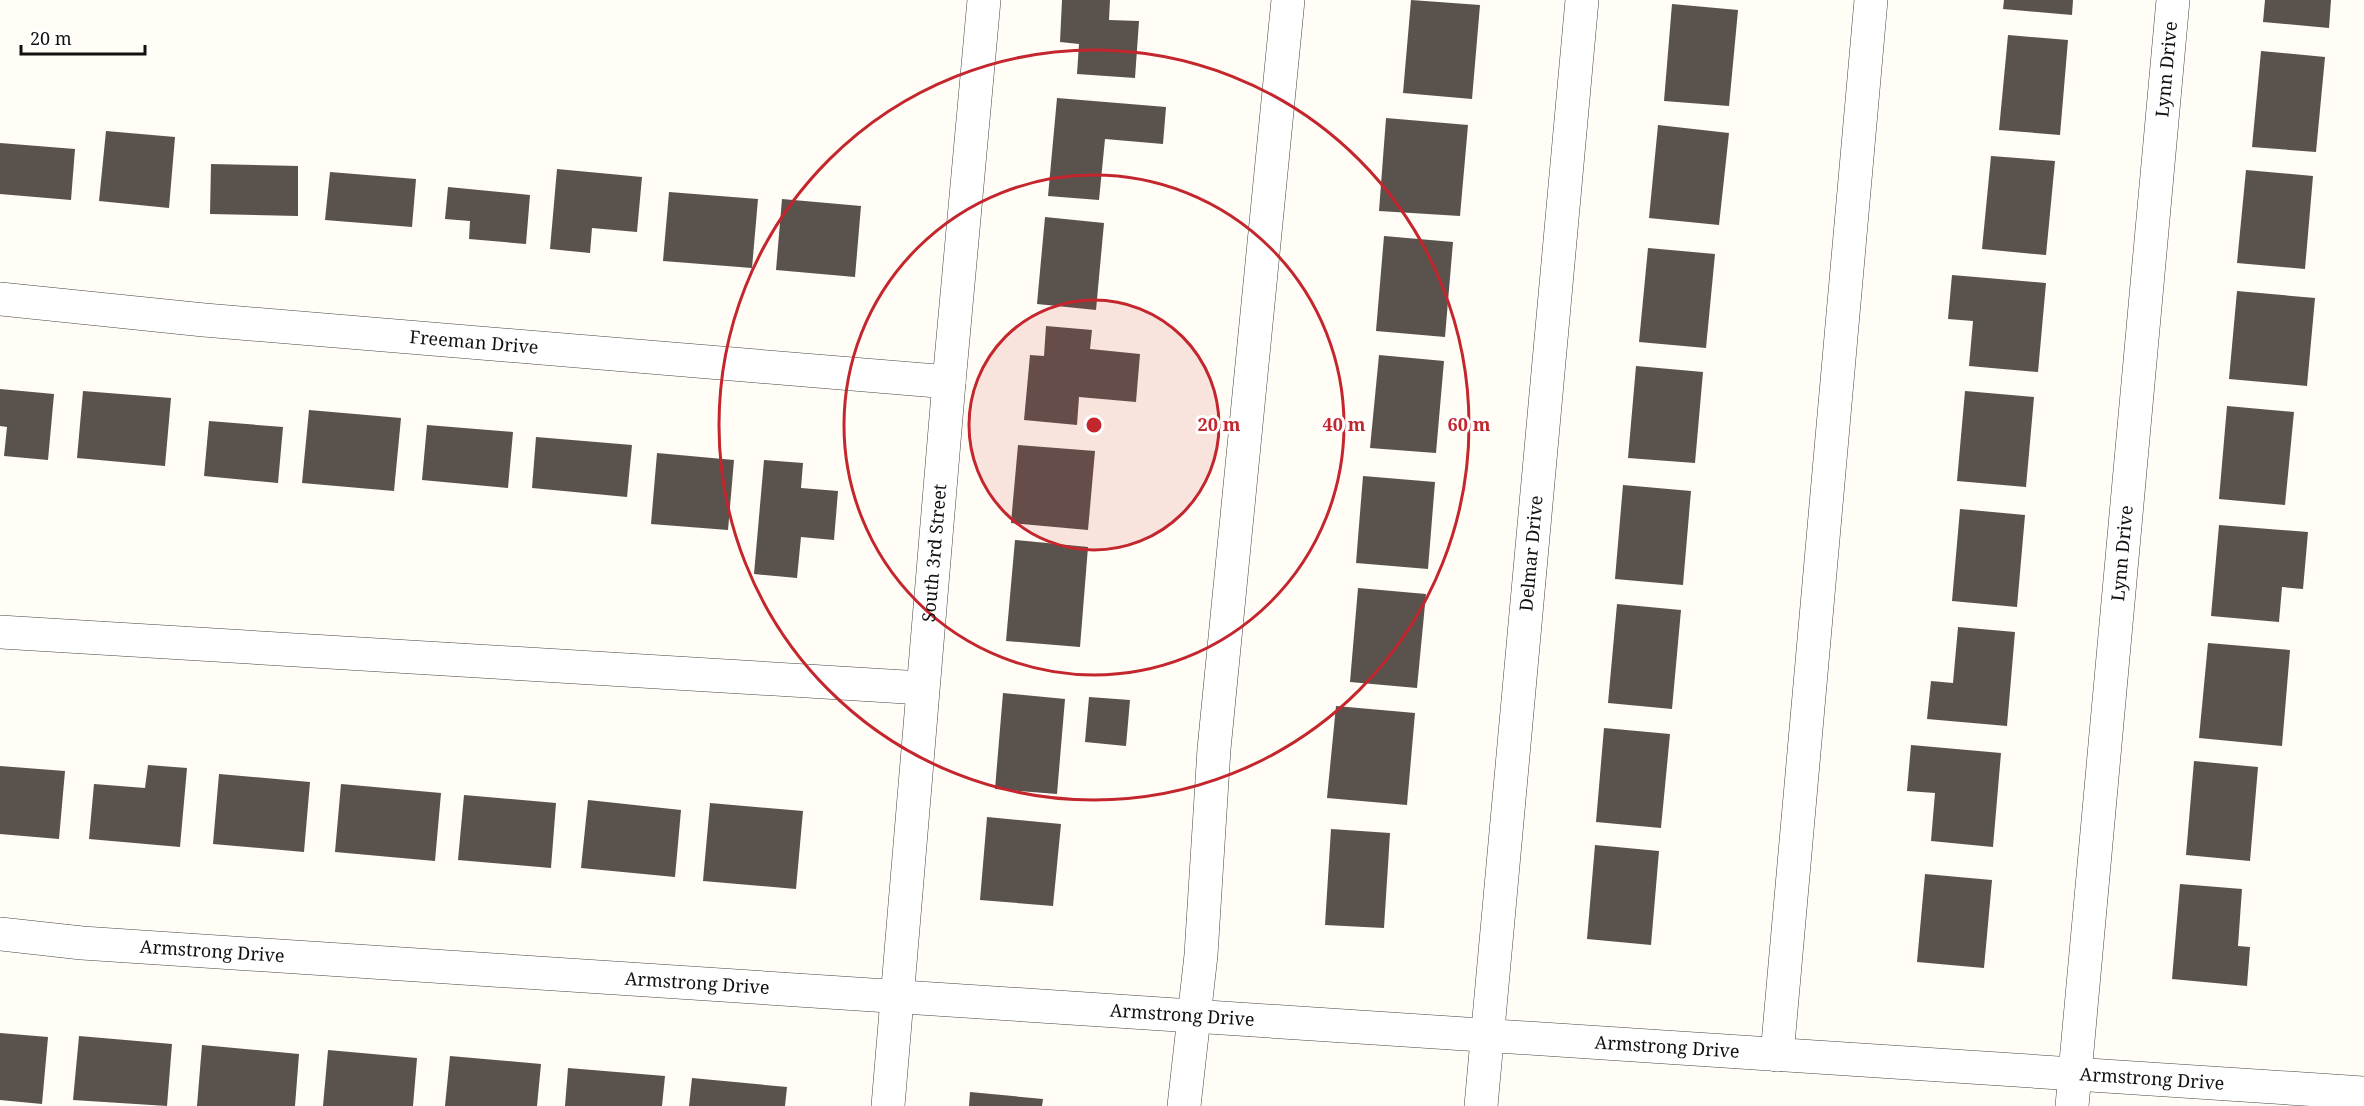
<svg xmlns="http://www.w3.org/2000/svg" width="2364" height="1106" font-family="'Noto Serif',serif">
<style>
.building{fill:#5a524d}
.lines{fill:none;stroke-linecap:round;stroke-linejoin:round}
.minor-casing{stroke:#444;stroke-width:34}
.minor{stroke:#fff;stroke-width:33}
.ring{fill:none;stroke:#c4262e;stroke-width:3}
.labels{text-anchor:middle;stroke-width:6;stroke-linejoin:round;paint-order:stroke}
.street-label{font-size:18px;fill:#111;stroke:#fff}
.centre{fill:#c4262e;stroke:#fff;stroke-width:3}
.ring-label{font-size:18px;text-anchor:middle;font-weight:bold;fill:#c4262e;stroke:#fff;stroke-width:6;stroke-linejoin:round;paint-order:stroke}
</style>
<rect width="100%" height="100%" fill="#fffdf5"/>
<g class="building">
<polygon points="1062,0 1110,0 1109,20 1139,21 1135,78 1077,74 1079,44 1060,42"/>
<polygon points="1411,0 1480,5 1472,99 1403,93"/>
<polygon points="2004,0 2073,0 2072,15 2003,9"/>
<polygon points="2265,0 2331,0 2329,28 2263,22"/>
<polygon points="1672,4 1738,10 1729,106 1664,101"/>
<polygon points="2008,35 2068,40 2060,135 1999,130"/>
<polygon points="2261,51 2325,57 2316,152 2252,147"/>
<polygon points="1057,98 1166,107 1163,144 1105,139 1099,200 1048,196"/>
<polygon points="1386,118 1468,125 1460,216 1379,211"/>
<polygon points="1658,125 1729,133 1719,225 1649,218"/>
<polygon points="106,131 175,137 169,208 99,201"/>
<polygon points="0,143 75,149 71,200 0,194"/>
<polygon points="1991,156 2055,161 2046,255 1982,249"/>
<polygon points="211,164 298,166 298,216 210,214"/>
<polygon points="557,169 642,177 637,232 592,228 590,253 550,249"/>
<polygon points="2246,170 2313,176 2305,269 2237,263"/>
<polygon points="330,172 416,179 412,227 325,220"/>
<polygon points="448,187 530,195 526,244 469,239 470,221 445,219"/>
<polygon points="669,192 758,199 752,268 663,261"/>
<polygon points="782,199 861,206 855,277 776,270"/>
<polygon points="1045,217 1104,223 1096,310 1037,304"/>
<polygon points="1384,236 1453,242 1445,337 1376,331"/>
<polygon points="1648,248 1715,254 1706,348 1639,342"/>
<polygon points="1952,275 2046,283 2038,372 1969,366 1973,321 1948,319"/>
<polygon points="2237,291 2315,298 2307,386 2229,379"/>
<polygon points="1046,326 1092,330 1090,349 1140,354 1136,402 1079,397 1077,425 1024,420 1030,355 1044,356"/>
<polygon points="1379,355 1444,361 1436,453 1370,448"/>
<polygon points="1636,366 1703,372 1695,463 1628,458"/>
<polygon points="0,389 54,394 48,460 4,456 7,427 0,426"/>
<polygon points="83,391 171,398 165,466 77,458"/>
<polygon points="1965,391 2034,397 2026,487 1957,481"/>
<polygon points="2227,406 2294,412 2285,505 2219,499"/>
<polygon points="309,410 401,418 394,491 302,483"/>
<polygon points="209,421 283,427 278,483 204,476"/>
<polygon points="427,425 513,432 508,488 422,480"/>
<polygon points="536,437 632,445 627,497 532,488"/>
<polygon points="1018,445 1095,451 1088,530 1011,523"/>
<polygon points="657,453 734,460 728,530 651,524"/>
<polygon points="764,460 803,463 801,488 838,491 834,540 801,537 797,578 754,574"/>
<polygon points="1363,476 1435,482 1428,569 1356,563"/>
<polygon points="1623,485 1691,491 1683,585 1615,579"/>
<polygon points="1960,509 2025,515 2017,607 1952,601"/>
<polygon points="2219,525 2308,532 2303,589 2282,587 2279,622 2211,616"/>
<polygon points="1015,540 1088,547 1080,647 1006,641"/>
<polygon points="1358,588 1426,594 1417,688 1350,682"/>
<polygon points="1617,604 1681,610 1672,709 1608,703"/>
<polygon points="1958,627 2015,632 2007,726 1927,719 1931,681 1953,683"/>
<polygon points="2208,643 2290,650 2282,746 2199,738"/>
<polygon points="1003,693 1065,699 1057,794 995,789"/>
<polygon points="1089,697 1130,700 1126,746 1085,742"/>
<polygon points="1336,706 1415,713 1407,805 1327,798"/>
<polygon points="1604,728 1670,734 1661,828 1596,822"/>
<polygon points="1911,745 2001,753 1993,847 1931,841 1935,793 1907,791"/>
<polygon points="2194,761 2258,767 2250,861 2186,855"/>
<polygon points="148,765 187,768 180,847 89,839 94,784 145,788"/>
<polygon points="0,766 65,771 59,839 0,834"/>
<polygon points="219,774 310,782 304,852 213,844"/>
<polygon points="341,784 441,793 435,861 335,852"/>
<polygon points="464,795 556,803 551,868 458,860"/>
<polygon points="588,800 681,810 675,877 581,868"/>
<polygon points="710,803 803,811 796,889 703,881"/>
<polygon points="987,817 1061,824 1053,906 980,900"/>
<polygon points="1331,829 1390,833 1384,928 1325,925"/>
<polygon points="1595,845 1659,851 1651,945 1587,939"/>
<polygon points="1925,874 1992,880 1984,968 1917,962"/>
<polygon points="2180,884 2242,889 2238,946 2250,947 2247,986 2172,979"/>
<polygon points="0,1033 48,1037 42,1104 0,1100"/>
<polygon points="79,1036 172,1044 167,1106 73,1100"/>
<polygon points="202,1045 299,1054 295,1106 197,1106"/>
<polygon points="328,1050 417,1058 413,1106 323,1106"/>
<polygon points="450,1056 541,1064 537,1106 445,1106"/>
<polygon points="568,1068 665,1076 662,1106 565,1106"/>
<polygon points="692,1078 787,1087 785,1106 689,1106"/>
<polygon points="970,1092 1043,1099 1042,1106 969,1106"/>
</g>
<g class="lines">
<g class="minor-casing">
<g id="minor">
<path id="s1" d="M0,299l204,21 745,62"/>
<polyline points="0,632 922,688"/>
<path id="s2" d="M0,934l82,9 2282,150"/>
<polyline points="1777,1055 1871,0"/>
<path id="s3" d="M888,1106l61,-724 35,-382"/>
<polyline points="1184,1106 1201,955 1214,749 1288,0"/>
<path id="s4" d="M1481,1106l101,-1106"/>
<path id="s5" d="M2072,1106l101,-1106"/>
</g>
</g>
<use href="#minor" class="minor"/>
</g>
<circle cx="1094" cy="425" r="125" fill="#c4262e" fill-opacity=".12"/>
<g class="ring">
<circle cx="1094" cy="425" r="125"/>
<circle cx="1094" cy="425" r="250"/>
<circle cx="1094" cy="425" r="375"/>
</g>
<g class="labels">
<g class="street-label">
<text dy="6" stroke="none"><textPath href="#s5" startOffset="1041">Lynn Drive</textPath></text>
<text dy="6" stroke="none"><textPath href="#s1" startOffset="476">Freeman Drive</textPath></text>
<text dy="6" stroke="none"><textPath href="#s3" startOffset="555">South 3rd Street</textPath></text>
<text dy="6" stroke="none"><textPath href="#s4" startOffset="555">Delmar Drive</textPath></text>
<text dy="6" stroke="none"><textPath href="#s5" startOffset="555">Lynn Drive</textPath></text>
<text dy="6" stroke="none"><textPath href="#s2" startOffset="213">Armstrong Drive</textPath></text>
<text dy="6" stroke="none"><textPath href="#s2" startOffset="699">Armstrong Drive</textPath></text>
<text dy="6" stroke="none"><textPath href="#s2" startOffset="1185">Armstrong Drive</textPath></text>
<text dy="6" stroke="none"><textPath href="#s2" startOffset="1671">Armstrong Drive</textPath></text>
<text dy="6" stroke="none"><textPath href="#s2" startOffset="2157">Armstrong Drive</textPath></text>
</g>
</g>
<circle cx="1094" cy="425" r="9" class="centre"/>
<g class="ring-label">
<text x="1219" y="431">20 m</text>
<text x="1344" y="431">40 m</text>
<text x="1469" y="431">60 m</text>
</g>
<path d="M21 45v9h124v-9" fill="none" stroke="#111111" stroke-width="3"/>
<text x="30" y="45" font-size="18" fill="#111111" stroke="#ffffff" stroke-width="4.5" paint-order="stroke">20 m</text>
</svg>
